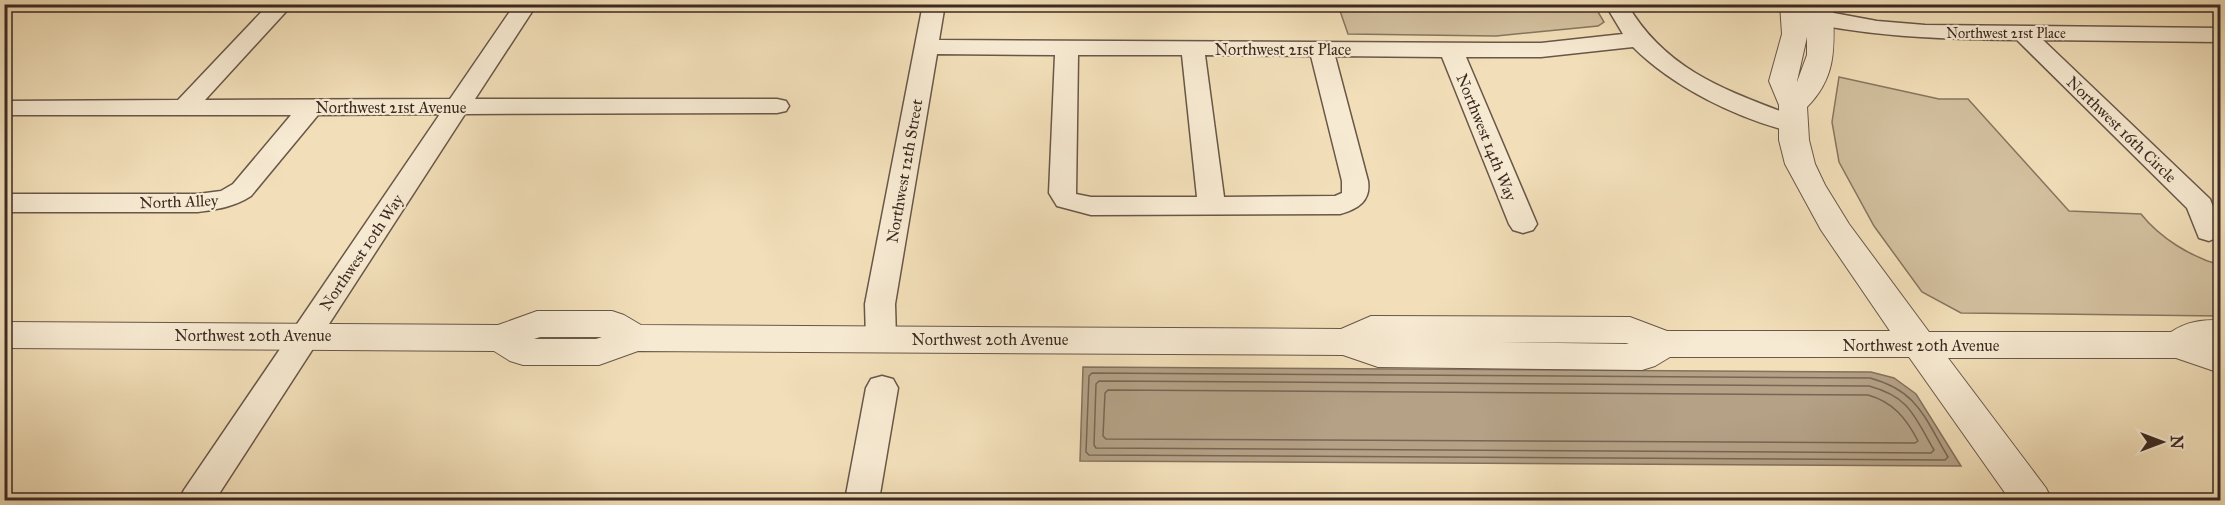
<svg xmlns="http://www.w3.org/2000/svg" width="2225" height="505" font-family="'IM FELL Great Primer',serif">
<style>
.green{fill:#d3c09f;stroke:#877560;stroke-width:1.5}
.water{fill:#b4a186;stroke:#84715e;stroke-width:1.5}
.lines{fill:none;stroke-linecap:round;stroke-linejoin:round}
.shore{stroke:#786654;stroke-width:1.5}
.minor-casing{stroke:#695748;stroke-width:3}
.tertiary-casing{stroke:#695748;stroke-width:2}
.minor{fill:#f7ead2;fill-rule:evenodd}
.tertiary{fill:#f7ead2;fill-rule:evenodd}
.labels{text-anchor:middle;stroke-width:4.5;stroke-linejoin:round;paint-order:stroke}
.far-street-label{font-size:14px;fill:#3b2a22;stroke:#f7ead2}
.street-label{font-size:16px;fill:#3b2a22;stroke:#f7ead2}
</style>
<rect width="100%" height="100%" fill="#f2dfb9"/>
<filter id="stains"><feTurbulence type="fractalNoise" baseFrequency=".00333" numOctaves="4"/><feColorMatrix values="0 0 0 0 .2 0 0 0 0 .09 0 0 0 0 .02 0 0 0 .5 -.17"/></filter>
<radialGradient id="worn" r=".72"><stop offset=".6" stop-color="#630" stop-opacity="0"/><stop offset="1" stop-color="#630" stop-opacity=".3"/></radialGradient>
<g class="green">
<polygon points="1338,5 1594,5 1604,22 1598,26 1496,36 1348,34"/>
<path d="M1839,77l100,22h29l101,112 72,3c19,24 50,43 79,51v51l-259,-3 -39,-21 -48,-66 -35,-64 -7,-40z"/>
</g>
<polygon class="water" points="1083,367 1871,372 1894,378 1916,394 1961,466 1080,461"/>
<g class="lines">
<g class="shore">
<path d="M1092,373l778,5c48,13 54,39 78,79l-3,3 -856,-5 -3,-3 3,-76z"/>
<path d="M1099,381l770,5c41,11 45,30 65,64l-3,3 -835,-5 -2,-3 2,-61z"/>
<path d="M1108,390l760,5c25,7 38,23 50,46l-3,2 -809,-4 -3,-3 2,-43z"/>
</g>
<g class="minor-casing">
<g id="minor">
<path d="M269,4h24l-88,96 245,-1 65,-95h22l-62,95h302l9,2 3,5 -3,5 -9,2 -312,1 -250,386h-36l5,-10 256,-376 -122,1 -67,81c-17,11 -33,13 -53,16h-194v-18h194l23,-3 12,-7 58,-69h-287v-14l174,-1z"/>
<path d="M923,4h22l-6,36 556,3h46l82,-9 -18,-30h22c40,69 104,88 174,115l4,5 -4,5 -9,3c-56,-14 -119,-45 -159,-85l-92,10h-75l71,167 -4,6 -10,3 -10,-3 -4,-6 -67,-167 -107,-1 33,125c3,20 -10,28 -28,33l-249,1 -34,-9 -8,-13 6,-138 -118,-1 -42,250 1,35 -4,8 -11,3 -11,-3 -4,-8 -1,-35zM1078,55h104l15,142h-106l-15,-3zM1205,55l106,1 31,125v12l-7,3 -111,1z"/>
<path d="M1796,6l81,15 48,4 295,3v14l-177,-2 167,159 10,26v11l-11,5 -10,-3 -12,-30 -170,-168c-78,-1 -153,-3 -229,-22l-3,-5 3,-5z"/>
<polygon points="882,376 893,379 898,388 879,500 845,500 866,388 871,379"/>
</g>
</g>
<g class="tertiary-casing">
<path id="tertiary" d="M1780,4h26l1,20v-20h26c1,41 5,72 -26,103l2,33 6,24 10,21 24,39 80,108h242c17,-11 30,-12 49,-12v53l-44,-15h-228l98,130 6,12h-42l-101,-143h-239l-15,9 -13,4 -264,-3 -35,-12 -705,-4 -39,14h-76l-13,-4 -16,-10 -490,-3v-26l494,3 39,-14h75l12,4 17,10 700,4 30,-13 259,1 37,14h223l-69,-101 -36,-66 -6,-24v-35l-10,-24 13,-47zM1807,37v18l-10,27v-1zM540,337h62l-6,2h-62zM1498,342l128,1 3,1z"/>
</g>
<use href="#minor" class="minor"/>
<use href="#tertiary" class="tertiary"/>
</g>
<g class="labels">
<g class="far-street-label">
<text x="2006" y="38">Northwest 21st Place</text>
</g>
<g class="street-label">
<text x="1283" y="55">Northwest 21st Place</text>
<text x="391" y="113">Northwest 21st Avenue</text>
<text transform="translate(2122 129) rotate(44)" y="6">Northwest 16th Circle</text>
<text transform="translate(1487 137) rotate(68)" y="6">Northwest 14th Way</text>
<text transform="translate(904 171) rotate(-80)" y="6">Northwest 12th Street</text>
<text transform="translate(179 201) rotate(-2)" y="6">North Alley</text>
<text transform="translate(361 252) rotate(-56)" y="6">Northwest 10th Way</text>
<text x="253" y="341">Northwest 20th Avenue</text>
<text x="990" y="345">Northwest 20th Avenue</text>
<text x="1921" y="351">Northwest 20th Avenue</text>
</g>
</g>
<rect width="2225" height="505" fill="none" stroke="#f2dfb9" stroke-width="24"/>
<rect x="6" y="6" width="2213" height="493" fill="none" stroke="#3b2a22" stroke-width="3"/>
<rect x="12" y="12" width="2201" height="481" fill="none" stroke="#3b2a22" stroke-width="1.5"/>
<g transform="translate(2162 442) rotate(90)" stroke="#f7ead2" stroke-width="4.5" paint-order="stroke">
<path d="M0-4.5L10 22L0 15L-10 22Z" fill="#3b2a22"/>
<text y="-9" font-size="16" font-weight="bold" text-anchor="middle" fill="#3b2a22">N</text>
</g>
<rect width="100%" height="100%" filter="url(#stains)"/>
<rect width="100%" height="100%" fill="url(#worn)"/>
</svg>
